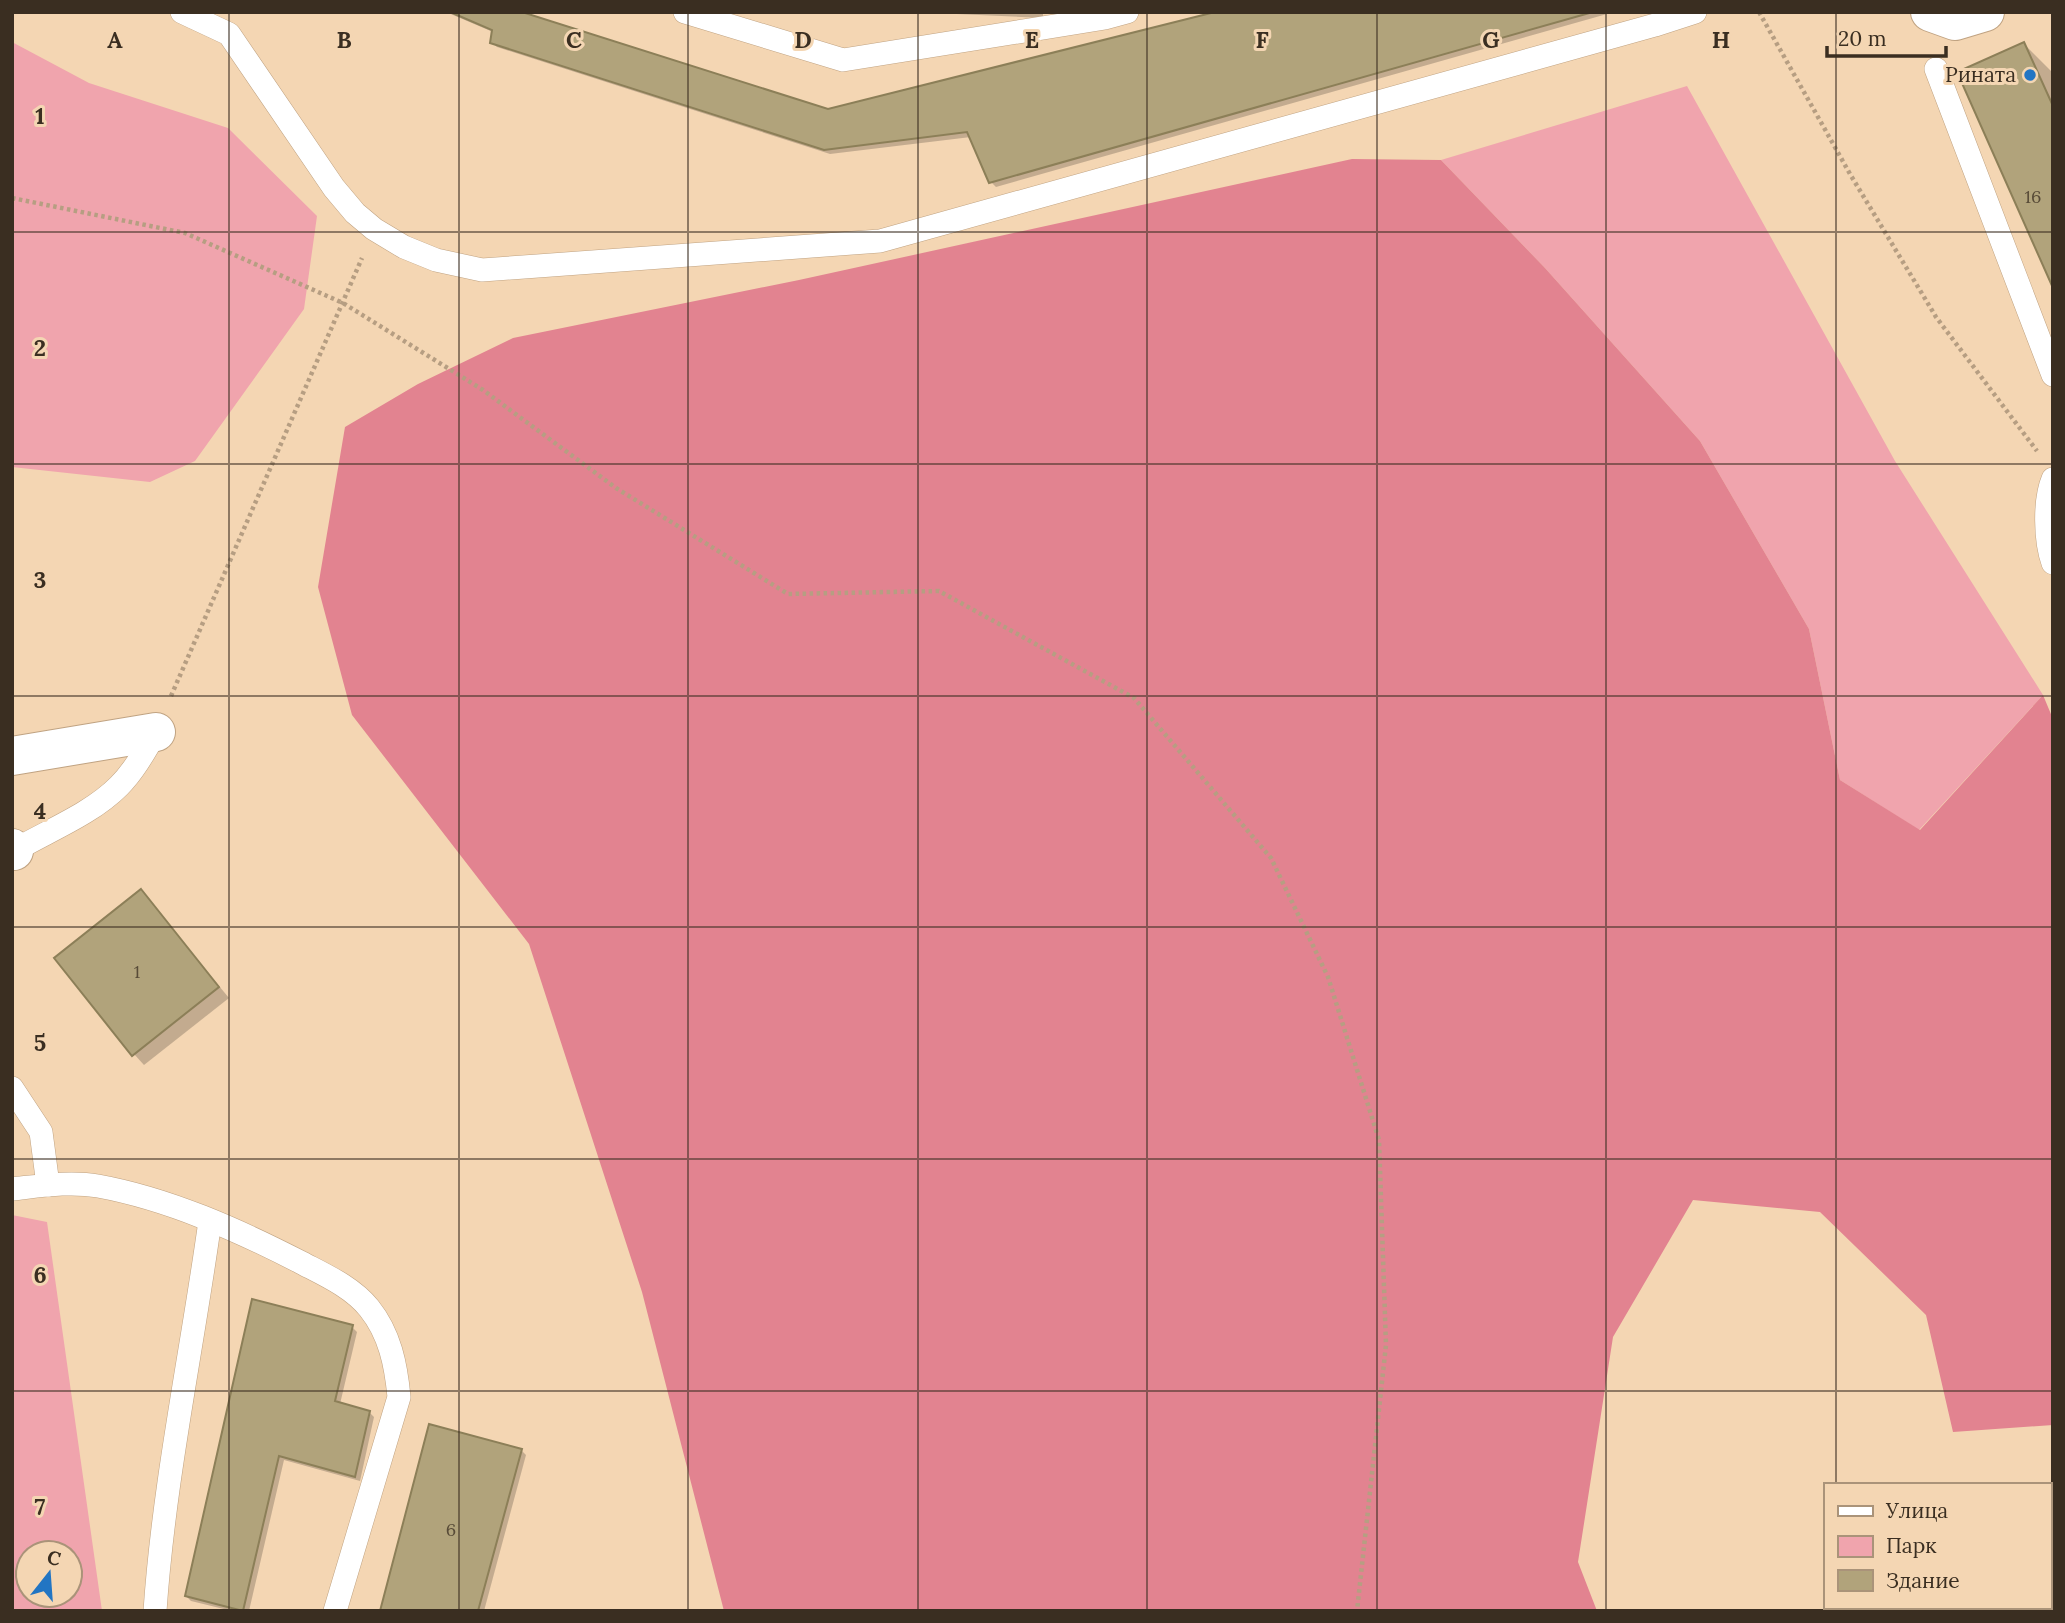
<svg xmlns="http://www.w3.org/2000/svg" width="2065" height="1623" font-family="Lora,serif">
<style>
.green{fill:#f0a4ad;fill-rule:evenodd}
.forest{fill:#e28390}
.shadow{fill:#0003}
.building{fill:#b1a37b;stroke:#8c7f58;stroke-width:2}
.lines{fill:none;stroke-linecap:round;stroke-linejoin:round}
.service-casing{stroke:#c0a382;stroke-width:24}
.minor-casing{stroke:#c0a382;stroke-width:40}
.path{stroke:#b69e82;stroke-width:4.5;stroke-dasharray:3.5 3.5;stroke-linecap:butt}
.service{stroke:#fff;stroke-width:23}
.minor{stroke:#fff;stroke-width:38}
.grid{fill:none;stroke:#3a2e21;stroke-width:2;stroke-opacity:0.55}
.poi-dot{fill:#2275c3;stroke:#f4d6b3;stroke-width:2.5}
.labels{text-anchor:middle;stroke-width:6;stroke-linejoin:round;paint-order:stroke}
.number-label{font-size:18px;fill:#584b38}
.poi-label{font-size:21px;fill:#3a2e21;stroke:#f4d6b3;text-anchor:end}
.grid-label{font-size:23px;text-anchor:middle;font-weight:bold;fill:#3a2e21;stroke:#f4d6b3;stroke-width:6;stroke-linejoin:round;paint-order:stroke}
</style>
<rect width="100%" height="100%" fill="#f4d6b3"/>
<g class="green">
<polygon points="12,42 89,83 228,128 317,216 304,309 195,461 150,482 12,467"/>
<polygon points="1687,86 1895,461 2043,695 1919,830 1840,780 1809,629 1700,441 1545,268 1441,160"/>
<path d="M12,1215l35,7 55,389h-90zM28,1553h42v42h-42z"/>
</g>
<polygon class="forest" points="1352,159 1441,160 1545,268 1700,441 1809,629 1840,780 1920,830 2043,695 2053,719 2053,1425 1953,1432 1926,1315 1820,1212 1693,1200 1613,1337 1578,1562 1597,1611 724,1611 642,1292 529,944 352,715 318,587 345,427 418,384 513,338 799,280"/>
<g class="shadow">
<polygon points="446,12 516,12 828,111 1222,12 1614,12 996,187 991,182 971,137 830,154 497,47 492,42 493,32"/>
<polygon points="912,12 1043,12 1043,18"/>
<polygon points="2024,44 2053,73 2053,283"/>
<polygon points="141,892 229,998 144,1065 134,1054"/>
<polygon points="352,1327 357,1332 340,1404 369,1412 374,1417 360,1481 284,1460 249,1611 232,1611 191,1601 186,1596"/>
<polygon points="521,1450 526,1455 484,1611 382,1611"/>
</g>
<g class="building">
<polygon points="450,12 522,12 828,109 1215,12 1593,12 989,183 967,132 824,150 490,43 492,30"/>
<polygon points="2024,42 2053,106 2053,288 1957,72"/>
<polygon points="141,889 219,987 132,1056 54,958"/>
<polygon points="252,1299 353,1325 335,1401 370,1411 355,1477 279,1456 243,1611 185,1596"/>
<polygon points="429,1424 522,1449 478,1611 380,1611"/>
</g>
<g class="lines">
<g class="service-casing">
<g id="service">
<polyline points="182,12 229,34 334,188 355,213 374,229 404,247 436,260 482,270 880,241 1655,25 1695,12"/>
<polyline points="685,12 843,60 1105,18 1127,12"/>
<polyline points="1936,69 2053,375"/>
<path d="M2053,479c-9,21 -8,62 0,84"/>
<path d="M12,852c35,-21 78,-37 107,-66 15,-15 26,-35 37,-54"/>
<polyline points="12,1088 41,1132 48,1185"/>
<path d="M12,1189c28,-3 58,-8 86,-3 71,13 140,44 204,77 23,12 50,24 67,45 21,26 27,57 30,89l-64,214"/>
<path d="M155,1611c9,-131 37,-260 55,-390"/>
</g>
</g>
<g class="minor-casing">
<g id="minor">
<polyline points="1930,12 1955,21 1985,12"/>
<polyline points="12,756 156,732"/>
<polyline points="12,848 14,851"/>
</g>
</g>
<g class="path">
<polyline points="1759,12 1850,174 1936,317 2037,451"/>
<polyline points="12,198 185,233 343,303 483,390 616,488 788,594 939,591 1134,698 1271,858 1328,977 1379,1140 1386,1345 1357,1611"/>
<polyline points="171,696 362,258"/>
</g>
<use href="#service" class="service"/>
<use href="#minor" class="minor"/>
</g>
<path class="grid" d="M229,12v1599M459,12v1599M688,12v1599M918,12v1599M1147,12v1599M1377,12v1599M1606,12v1599M1836,12v1473M12,232h2041M12,464h2041M12,696h2041M12,927h2041M12,1159h2041M12,1391h2041M1836,1607v4"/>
<circle class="poi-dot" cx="2030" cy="75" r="7"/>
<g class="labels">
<g class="number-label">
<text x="2033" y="203">16</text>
<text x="137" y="978">1</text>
<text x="451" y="1536">6</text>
</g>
<g class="poi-label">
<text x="2016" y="82">Рината</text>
</g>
</g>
<g class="grid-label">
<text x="115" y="48">A</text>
<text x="344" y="48">B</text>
<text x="574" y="48">C</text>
<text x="803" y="48">D</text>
<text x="1032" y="48">E</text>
<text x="1262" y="48">F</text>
<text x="1491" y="48">G</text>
<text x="1721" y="48">H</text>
<text x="40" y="124">1</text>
<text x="40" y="356">2</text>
<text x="40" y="588">3</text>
<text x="40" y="819">4</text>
<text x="40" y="1051">5</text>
<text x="40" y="1283">6</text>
<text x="40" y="1515">7</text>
</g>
<rect width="2065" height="1623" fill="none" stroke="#3a2e21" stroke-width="28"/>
<rect x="1824" y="1483" width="228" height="126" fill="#f4d6b3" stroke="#aa9379" stroke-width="2"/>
<rect x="1838" y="1506" width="35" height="10" fill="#ffffff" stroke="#aa9379" stroke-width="2"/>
<text x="1886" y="1518" font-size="21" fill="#3a2e21">Улица</text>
<rect x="1838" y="1536" width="35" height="21" fill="#f0a4ad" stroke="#aa9379" stroke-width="2"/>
<text x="1886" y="1553" font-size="21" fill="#3a2e21">Парк</text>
<rect x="1838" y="1570" width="35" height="21" fill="#b1a37b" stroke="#aa9379" stroke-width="2"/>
<text x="1886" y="1588" font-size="21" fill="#3a2e21">Здание</text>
<g transform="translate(49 1574) rotate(17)"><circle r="33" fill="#f4d6b3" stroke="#aa9379" stroke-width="2"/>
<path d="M0-5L12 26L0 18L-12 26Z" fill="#2275c3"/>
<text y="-10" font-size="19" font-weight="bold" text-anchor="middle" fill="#3a2e21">С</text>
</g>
<path d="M1827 46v10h119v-10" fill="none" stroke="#3a2e21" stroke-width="3.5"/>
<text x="1838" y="46" font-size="21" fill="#3a2e21" stroke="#f4d6b3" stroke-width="5" paint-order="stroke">20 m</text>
</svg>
